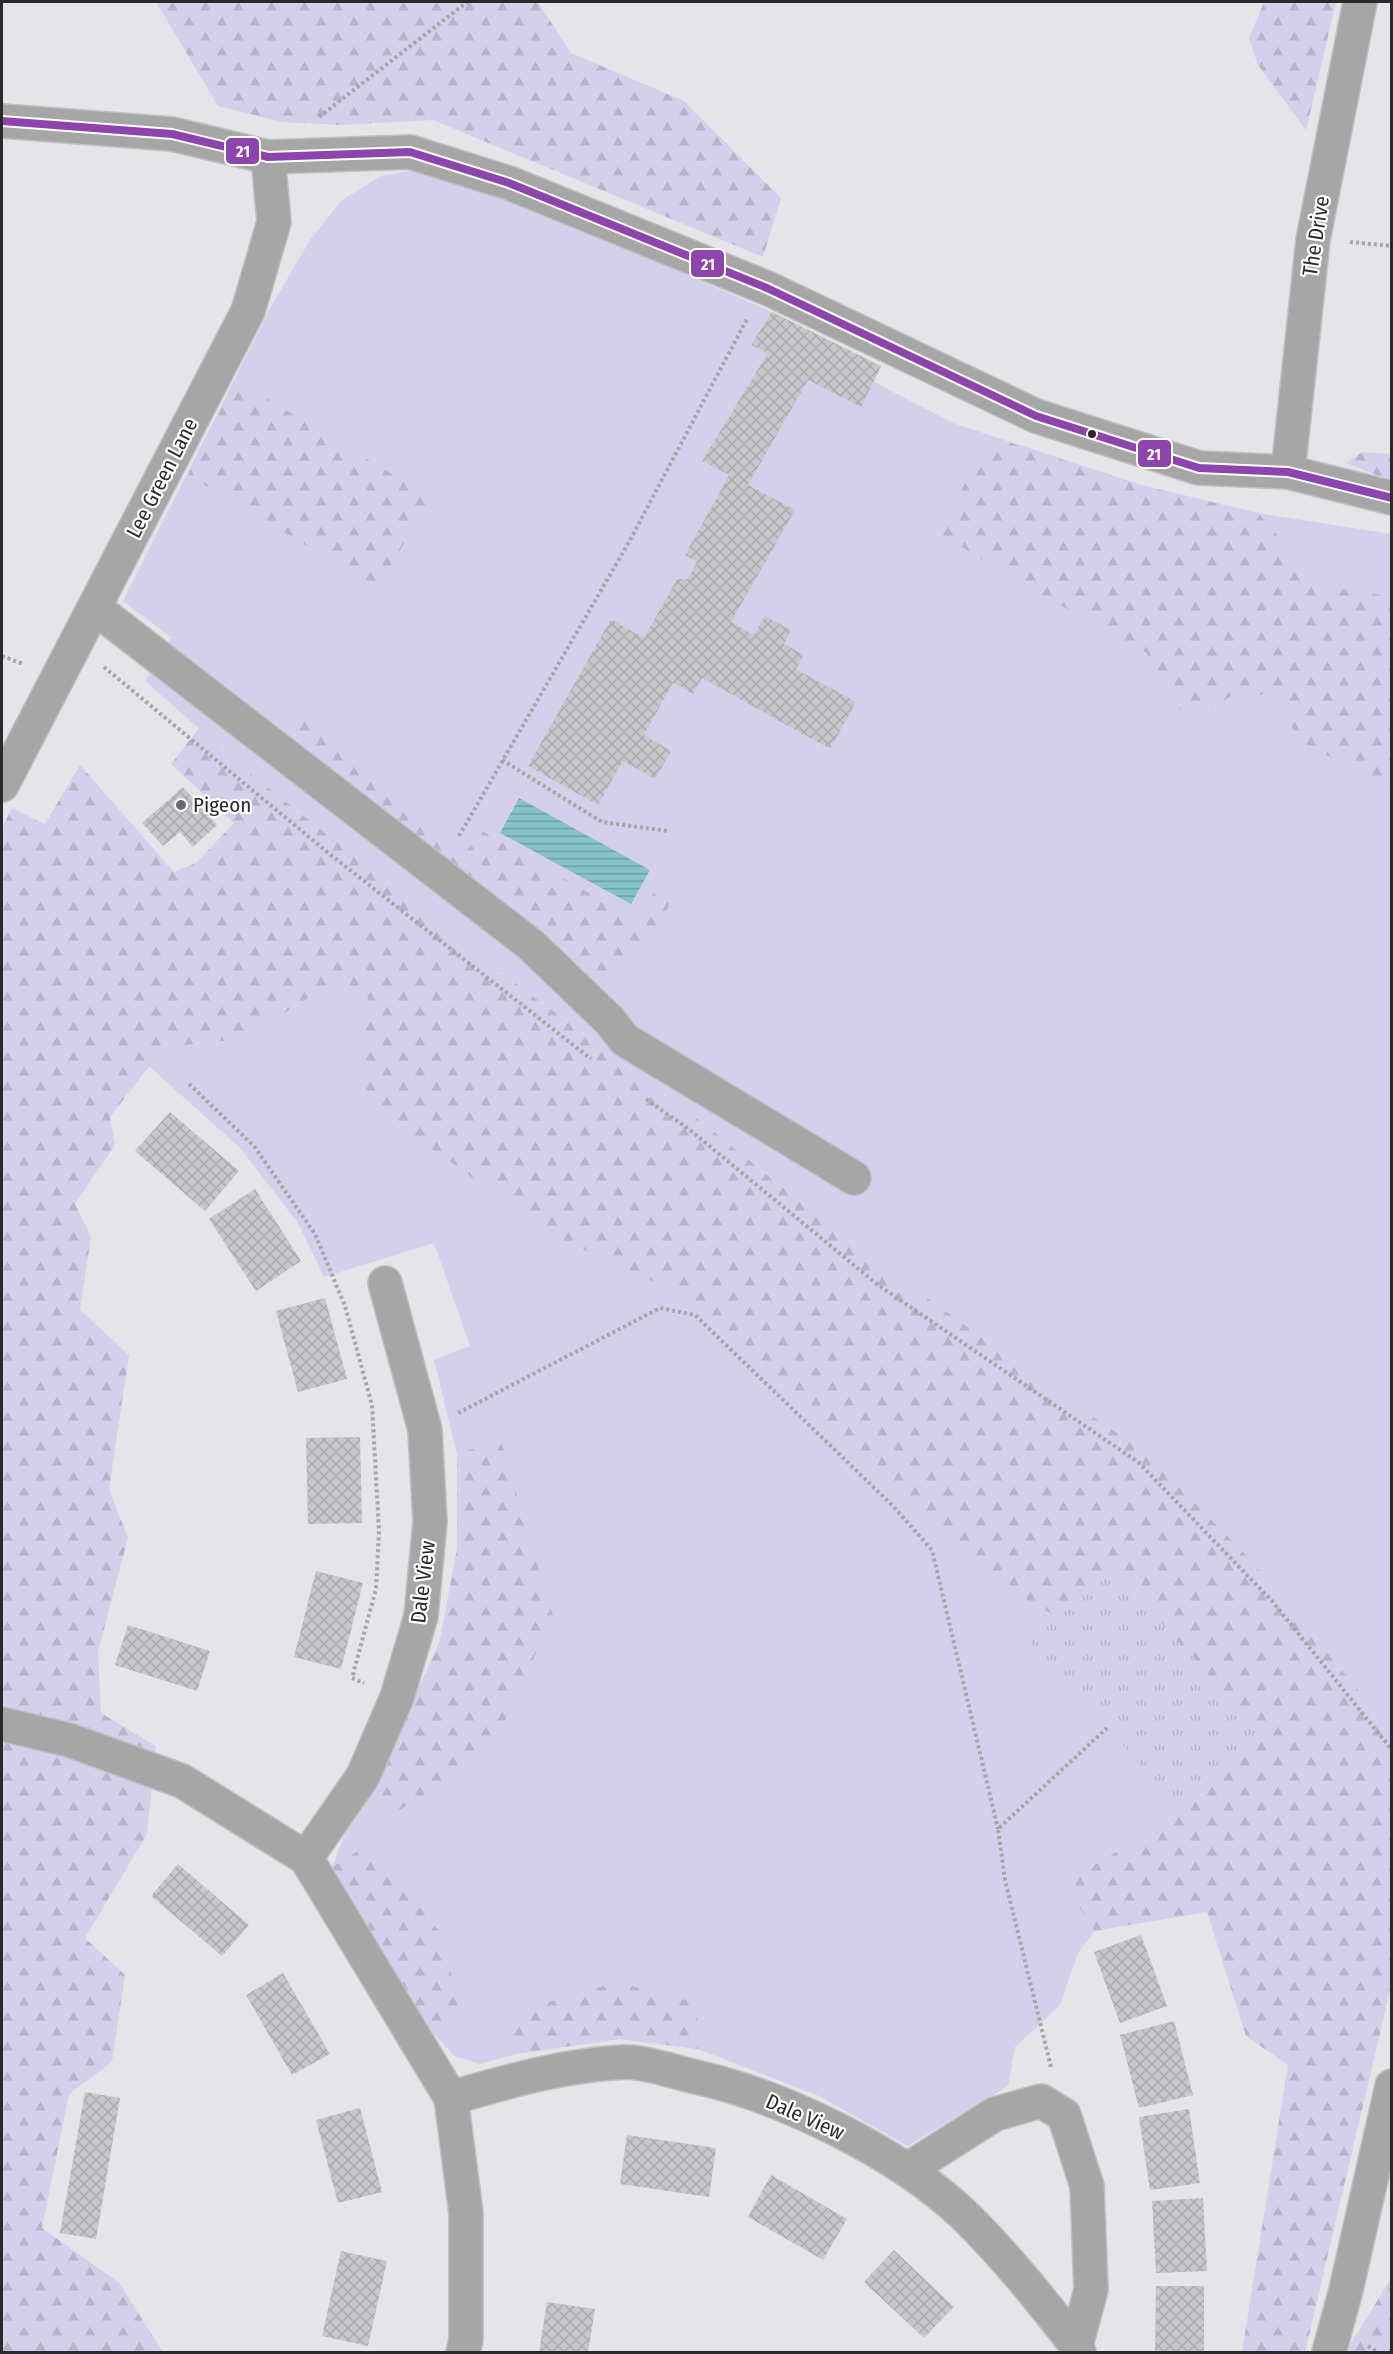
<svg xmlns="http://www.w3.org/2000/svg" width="1393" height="2354" font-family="'Fira Sans Condensed',sans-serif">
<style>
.green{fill:#d4d0eb}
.forest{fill:url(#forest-firs)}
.park{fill:url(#park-tufts)}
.water{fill:url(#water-rules)}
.building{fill:url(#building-cross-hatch)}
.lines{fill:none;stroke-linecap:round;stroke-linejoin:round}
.minor-casing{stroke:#bfbfc2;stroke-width:36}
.path{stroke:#a6a5a8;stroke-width:4;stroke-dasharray:3 3;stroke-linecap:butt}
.minor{stroke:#a7a6a7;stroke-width:33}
.bus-1-casing{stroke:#fff;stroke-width:12}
.bus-1{stroke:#8e44ad;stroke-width:8}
.bus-dot{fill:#29292c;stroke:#fff;stroke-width:2}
.poi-dot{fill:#6a6a6e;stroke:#fff;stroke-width:2}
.labels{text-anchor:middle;stroke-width:4.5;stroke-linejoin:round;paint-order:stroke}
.street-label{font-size:21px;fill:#29292c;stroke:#fff}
.poi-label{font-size:21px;fill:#29292c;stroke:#fff;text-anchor:start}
.line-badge{stroke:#fff;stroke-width:2}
.badge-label{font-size:16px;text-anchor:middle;font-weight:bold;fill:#fff}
</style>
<defs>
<pattern id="forest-firs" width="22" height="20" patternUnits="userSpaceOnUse" patternTransform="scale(1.5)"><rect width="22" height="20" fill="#d4d0eb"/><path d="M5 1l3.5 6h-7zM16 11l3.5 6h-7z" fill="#b6b3ca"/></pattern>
<pattern id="park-tufts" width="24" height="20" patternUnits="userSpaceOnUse" patternTransform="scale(1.5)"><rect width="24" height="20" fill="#d4d0eb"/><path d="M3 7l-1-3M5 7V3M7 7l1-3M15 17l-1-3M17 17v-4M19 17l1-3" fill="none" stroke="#b6b3ca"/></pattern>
<pattern id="water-rules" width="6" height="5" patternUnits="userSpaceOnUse" patternTransform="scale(1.5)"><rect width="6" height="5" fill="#86c2ca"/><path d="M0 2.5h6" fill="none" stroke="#6e9ea4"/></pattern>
<pattern id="building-cross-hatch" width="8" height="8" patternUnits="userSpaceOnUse" patternTransform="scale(1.5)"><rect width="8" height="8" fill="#c7c7cb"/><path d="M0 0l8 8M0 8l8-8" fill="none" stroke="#ababae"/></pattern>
</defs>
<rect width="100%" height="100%" fill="#e4e4e9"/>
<g class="green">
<polygon points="422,169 484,187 772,312 881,366 874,382 953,423 1141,485 1258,513 1391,534 1391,1730 1249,1558 1144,1451 1050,1388 829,1225 703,1123 518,985 252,775 145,681 172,638 123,601 272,305 310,240 342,200 381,176"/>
<polygon points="336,980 368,997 557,1238 690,1298 969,1566 1110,1566 1182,1812 1073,1878 1095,1931 1078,1953 1060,2005 1015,2047 1008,2086 908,2146 819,2096 698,2049 619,2039 516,2054 480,2064 454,2056 430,2029 332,1867 345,1834 368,1799 440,1641 457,1549 457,1454 434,1360 470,1346 434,1243 324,1277 298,1223 241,1149 149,1066 164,1047 244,1039"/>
</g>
<g class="forest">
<polygon points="156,2 538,2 571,53 684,101 781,198 763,257 433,120 341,125 282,122 218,106"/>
<polygon points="1264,2 1336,2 1306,130 1258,65 1249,38"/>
<polygon points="236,380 432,498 377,588 188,475"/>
<polygon points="990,436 1141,485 1258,513 1320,584 1391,597 1391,790 1300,741 1272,694 1231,696 1210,709 1181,711 1152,677 1147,653 1038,593 939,533"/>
<polygon points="1362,452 1391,454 1391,481 1346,463"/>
<polygon points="296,713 464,854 482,831 634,919 655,891 674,897 640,959 599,985 283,729"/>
<polygon points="199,728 252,775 518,985 703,1123 829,1225 1050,1388 1144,1451 1249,1558 1391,1730 1391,1986 1305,2352 1242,2352 1288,2065 1246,2036 1207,1912 1095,1931 1062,1882 1073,1878 1182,1812 1264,1738 1110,1566 1055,1616 969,1566 690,1298 557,1238 356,1095 368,998 336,980 244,1039 164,1047 110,1117 115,1145 75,1204 91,1237 80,1310 129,1355 109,1489 128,1538 98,1651 101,1713 156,1746 147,1834 85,1938 125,1975 112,2062 69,2094 42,2228 119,2283 163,2352 2,2352 2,828 12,808 45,824 80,765 174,872 196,863 234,823 171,764"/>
<polygon points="501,1441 553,1616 489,1755 393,1814 368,1799 440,1641 457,1549 457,1453"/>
<polygon points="368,1845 439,1931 460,2004 430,2029 332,1867"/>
<polygon points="617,1982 697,2003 698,2049 619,2039 516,2054 506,2015"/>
<polygon points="1391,2278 1391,2352 1346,2352"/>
</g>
<polygon class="park" points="1110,1566 1265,1737 1182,1812 1028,1640"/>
<polygon class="water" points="519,798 650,870 631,904 500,833"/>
<g class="building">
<polygon points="772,312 881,366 861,407 808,380 748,485 795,510 731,622 754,635 765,616 791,630 784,644 804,655 796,669 856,702 830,749 702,678 693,694 673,683 644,735 671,751 655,779 623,761 598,805 528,766 611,619 644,638 677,579 688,579 697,562 685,555 729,475 702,461 768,353 751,345"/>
<polygon points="183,787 217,825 193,847 180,832 163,846 142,823"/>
<polygon points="170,1112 239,1171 205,1211 135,1151"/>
<polygon points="255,1189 301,1261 256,1291 209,1219"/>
<polygon points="325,1298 347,1379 298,1392 276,1311"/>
<polygon points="360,1437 362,1523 308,1524 306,1438"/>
<polygon points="316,1571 363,1583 341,1669 294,1657"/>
<polygon points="128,1625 210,1651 197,1691 115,1665"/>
<polygon points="178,1864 249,1925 222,1956 151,1896"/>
<polygon points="1141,1935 1167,2006 1120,2023 1094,1952"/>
<polygon points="283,1973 330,2054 292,2075 246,1995"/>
<polygon points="1174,2021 1193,2095 1139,2108 1120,2035"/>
<polygon points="85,2092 120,2098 96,2239 60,2233"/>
<polygon points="360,2108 382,2192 338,2203 316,2120"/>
<polygon points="1189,2109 1200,2183 1150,2190 1139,2117"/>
<polygon points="627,2135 716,2148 709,2197 620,2184"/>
<polygon points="771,2175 847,2219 823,2260 748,2217"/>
<polygon points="1203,2198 1207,2271 1156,2273 1152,2201"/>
<polygon points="894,2250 954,2307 924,2338 864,2282"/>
<polygon points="341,2251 387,2261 368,2346 322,2336"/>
<polygon points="1156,2286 1204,2286 1204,2352 1155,2352"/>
<polygon points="547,2302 595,2309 588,2352 539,2352"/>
</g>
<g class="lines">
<g class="minor-casing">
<g id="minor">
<polyline points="2,121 172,134 268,157 410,152 509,183 767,288 1036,416 1199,468 1288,472 1392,498"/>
<polyline points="1288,472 1313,240 1360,2"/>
<polyline points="95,608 531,945 609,1020 625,1040 854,1178"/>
<polyline points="2,785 248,311 274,222 268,157"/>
<polyline points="2,1724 69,1740 182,1781 306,1858 451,2098 466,2213 466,2340 463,2352"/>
<polyline points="306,1858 363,1776 397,1697 421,1616 430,1522 425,1430 385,1283"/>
<path d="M451,2098c57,-17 114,-33 174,-36 22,0 49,10 71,15 86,19 203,76 268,138 41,40 77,85 112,130l3,7"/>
<polyline points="907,2170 995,2114 1041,2101 1064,2115 1087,2186 1091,2290 1076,2345"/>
<polyline points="1329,2352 1346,2290 1392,2086"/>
</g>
</g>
<g class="path">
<polyline points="319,117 467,2"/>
<polyline points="1350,242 1392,246"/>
<polyline points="2,656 23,664"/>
<polyline points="104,667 327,852 591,1059"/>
<polyline points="502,760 602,822 668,831"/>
<polyline points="459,836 629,542 747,319"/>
<polyline points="189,1084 254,1146 315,1234 345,1306 372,1405 379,1531 376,1589 352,1678 364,1683"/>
<polyline points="646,1099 690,1130 878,1285 1138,1462 1272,1601 1392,1750"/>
<polyline points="458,1413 660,1308 695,1315 893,1506 932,1550 998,1829"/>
<polyline points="1051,2067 1005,1880 998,1829 1107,1728"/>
<polyline points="1368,2346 1378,2352"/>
</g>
<use href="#minor" class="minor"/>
<g class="bus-1-casing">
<polyline id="bus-1" points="2,121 172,134 268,157 410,152 509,183 767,288 1036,416 1199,468 1288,472 1392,498"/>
</g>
<use href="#bus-1" class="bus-1"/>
</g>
<circle class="bus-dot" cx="1092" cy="434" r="5"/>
<circle class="poi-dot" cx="181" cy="805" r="6"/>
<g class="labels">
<g class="street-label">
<text transform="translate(1316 236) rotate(-81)" y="7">The Drive</text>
<text transform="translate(162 478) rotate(-63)" y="7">Lee Green Lane</text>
<text transform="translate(423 1582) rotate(-83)" y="7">Dale View</text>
<text transform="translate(805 2117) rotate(24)" y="7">Dale View</text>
</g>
<g class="poi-label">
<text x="193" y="812">Pigeon</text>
</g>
</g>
<g class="line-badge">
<rect x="225" y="137" width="35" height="28" rx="6" fill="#8e44ad"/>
<rect x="690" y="249" width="35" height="29" rx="6" fill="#8e44ad"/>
<rect x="1137" y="439" width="35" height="29" rx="6" fill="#8e44ad"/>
</g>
<g class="badge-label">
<text x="243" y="157">21</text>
<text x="708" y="270">21</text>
<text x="1154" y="460">21</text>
</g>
<rect width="1393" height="2354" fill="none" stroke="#29292c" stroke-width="6"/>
</svg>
